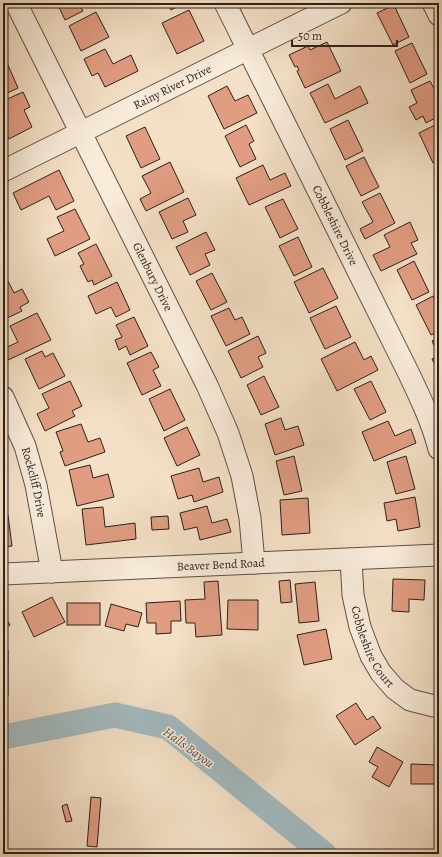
<svg xmlns="http://www.w3.org/2000/svg" width="442" height="857" font-family="Alegreya,serif">
<style>
.lines{fill:none;stroke-linecap:round;stroke-linejoin:round}
.river{stroke:#a2bac0;stroke-width:25}
.building{fill:#e19d82;stroke:#2c201c}
.minor-casing{stroke:#5e5046;stroke-width:23}
.minor{stroke:#f8ebda;stroke-width:21}
.labels{text-anchor:middle;stroke-width:3;stroke-linejoin:round;paint-order:stroke}
.street-label{font-size:12px;fill:#2c201c;stroke:#f8ebda}
.water-label{font-size:13px;font-style:italic;fill:#4f4e4d;stroke:#f8ebda}
</style>
<rect width="100%" height="100%" fill="#f4e0c6"/>
<filter id="stains"><feTurbulence type="fractalNoise" baseFrequency=".005" numOctaves="4"/><feColorMatrix values="0 0 0 0 .2 0 0 0 0 .09 0 0 0 0 .02 0 0 0 .5 -.17"/></filter>
<radialGradient id="worn" r=".72"><stop offset=".6" stop-color="#630" stop-opacity="0"/><stop offset="1" stop-color="#630" stop-opacity=".3"/></radialGradient>
<g class="lines">
<polyline class="river" points="3,737 115,715 168,727 324,854"/>
</g>
<g class="building">
<polygon points="57,3 78,3 83,11 65,20"/>
<polygon points="167,3 184,3 171,10"/>
<polygon points="267,3 281,3 270,8"/>
<polygon points="394,5 409,37 393,45 377,13"/>
<polygon points="189,10 204,41 177,54 162,23"/>
<polygon points="96,12 109,37 81,51 69,26"/>
<polygon points="327,42 341,71 305,88 297,71 299,70 297,66 295,67 289,55 308,46 310,50"/>
<polygon points="412,43 427,74 410,83 395,51"/>
<polygon points="105,49 113,64 131,55 138,71 105,87 98,73 92,76 84,59"/>
<polygon points="3,56 4,56 18,88 3,95"/>
<polygon points="430,81 439,98 439,116 426,123 423,116 416,120 409,107 417,103 411,90"/>
<polygon points="328,84 335,99 360,86 368,103 325,123 310,93"/>
<polygon points="227,86 235,101 248,95 257,113 224,129 208,96"/>
<polygon points="23,92 30,107 24,110 32,127 9,139 3,127 3,116 6,114 3,107 3,101"/>
<polygon points="348,120 363,151 345,160 330,129"/>
<polygon points="439,123 439,160 433,163 419,133"/>
<polygon points="246,125 254,141 249,144 256,159 240,167 225,136"/>
<polygon points="145,127 160,159 141,168 126,136"/>
<polygon points="364,157 379,187 361,196 346,166"/>
<polygon points="170,162 184,192 146,211 140,199 151,193 142,176"/>
<polygon points="263,165 270,180 285,173 291,186 249,205 236,178"/>
<polygon points="59,170 74,201 56,210 49,196 21,210 13,193"/>
<polygon points="380,193 395,223 365,239 360,229 373,222 362,202"/>
<polygon points="188,198 196,215 183,221 188,232 172,239 159,212"/>
<polygon points="283,199 298,229 280,238 265,207"/>
<polygon points="75,209 90,239 55,256 47,239 64,231 57,217"/>
<polygon points="410,222 418,240 411,243 417,254 381,271 373,255 390,247 384,235"/>
<polygon points="206,232 215,250 205,254 210,265 190,275 176,247"/>
<polygon points="298,237 312,267 294,276 279,246"/>
<polygon points="96,244 112,276 94,285 92,280 88,282 80,266 84,264 78,253"/>
<polygon points="414,261 429,292 412,300 397,270"/>
<polygon points="323,268 338,298 309,313 294,282"/>
<polygon points="212,273 227,302 211,310 196,281"/>
<polygon points="8,281 14,293 22,289 29,302 20,307 22,311 5,319 3,315 3,283"/>
<polygon points="117,282 130,310 116,317 111,307 96,314 88,296"/>
<polygon points="433,296 439,309 439,331 431,335 416,305"/>
<polygon points="336,306 351,337 325,349 310,318"/>
<polygon points="229,308 235,320 242,317 250,334 226,346 211,316"/>
<polygon points="37,313 51,340 8,360 3,349 18,342 10,326"/>
<polygon points="134,317 148,346 130,355 126,346 119,350 115,340 122,337 116,325"/>
<polygon points="258,336 266,353 258,357 263,367 241,378 228,351"/>
<polygon points="439,338 439,373 432,359 439,356 432,341"/>
<polygon points="355,342 364,360 371,356 378,370 337,391 321,359"/>
<polygon points="42,351 45,357 53,353 65,376 39,389 25,359"/>
<polygon points="151,352 159,367 153,370 161,386 142,395 127,363"/>
<polygon points="264,376 279,407 261,415 247,385"/>
<polygon points="70,381 82,406 72,411 75,416 45,431 37,414 49,408 42,394"/>
<polygon points="371,381 386,412 370,420 354,389"/>
<polygon points="170,389 185,420 164,431 149,399"/>
<polygon points="281,418 285,430 298,426 304,445 275,455 265,424"/>
<polygon points="388,421 395,436 411,429 416,443 374,461 362,432"/>
<polygon points="81,424 88,442 100,438 105,452 65,466 60,452 63,451 56,432"/>
<polygon points="187,427 200,455 177,466 164,438"/>
<polygon points="294,456 302,491 284,495 276,461"/>
<polygon points="406,456 415,489 396,494 387,462"/>
<polygon points="90,465 93,478 108,474 114,497 77,506 69,470"/>
<polygon points="199,468 203,482 219,477 223,492 194,502 192,495 178,499 171,476"/>
<polygon points="3,487 6,506 3,507"/>
<polygon points="415,497 420,527 398,531 396,519 387,521 384,503"/>
<polygon points="308,498 310,533 282,535 280,500"/>
<polygon points="207,506 212,523 227,519 231,532 200,540 197,527 184,530 180,513"/>
<polygon points="103,507 105,527 135,523 136,539 86,545 82,509"/>
<polygon points="8,515 12,546 3,547 3,516"/>
<polygon points="168,516 169,529 152,530 151,517"/>
<polygon points="393,579 425,580 424,600 409,599 409,612 392,611"/>
<polygon points="290,580 292,602 281,603 279,581"/>
<polygon points="218,581 222,635 196,637 195,623 186,623 185,600 205,599 204,582"/>
<polygon points="315,582 319,621 299,623 295,584"/>
<polygon points="52,597 65,622 34,637 22,612"/>
<polygon points="228,600 258,600 258,630 227,629"/>
<polygon points="180,601 181,621 171,621 171,633 156,634 156,623 147,623 146,603"/>
<rect x="67" y="603" width="33" height="22"/>
<polygon points="111,604 142,613 138,627 126,624 124,631 105,626"/>
<polygon points="3,613 10,625 3,629"/>
<polygon points="326,629 332,659 304,665 297,635"/>
<polygon points="3,650 8,650 8,696 3,697"/>
<polygon points="356,703 367,720 373,716 381,728 355,745 336,716"/>
<polygon points="377,747 403,762 389,787 372,777 378,767 369,762"/>
<polygon points="411,764 439,765 439,784 411,784"/>
<polygon points="91,797 101,798 97,847 87,846"/>
<polygon points="67,804 72,821 66,822 62,806"/>
</g>
<g class="lines">
<g class="minor-casing">
<g id="minor">
<path id="s1" d="M16,3l191,382 21,48 14,43 8,42 4,45"/>
<path id="s2" d="M225,3l183,369c12,25 24,50 31,77"/>
<polyline points="433,3 439,15"/>
<path id="s3" d="M3,171l338,-168"/>
<path id="s4" d="M3,397l22,49 11,39 16,87"/>
<path id="s5" d="M351,559l2,36 7,32 11,29 10,17 14,16 15,11 24,6"/>
<path id="s6" d="M3,574l436,-19"/>
</g>
</g>
<use href="#minor" class="minor"/>
</g>
<g class="labels">
<g class="street-label">
<text dy="4" stroke="none"><textPath href="#s3" startOffset="189">Rainy River Drive</textPath></text>
<text dy="4" stroke="none"><textPath href="#s2" startOffset="248">Cobbleshire Drive</textPath></text>
<text dy="4" stroke="none"><textPath href="#s1" startOffset="306">Glenbury Drive</textPath></text>
<text dy="4" stroke="none"><textPath href="#s4" startOffset="91">Rockcliff Drive</textPath></text>
<text dy="4" stroke="none"><textPath href="#s6" startOffset="218">Beaver Bend Road</textPath></text>
<text dy="4" stroke="none"><textPath href="#s5" startOffset="92">Cobbleshire Court</textPath></text>
</g>
<g class="water-label">
<text transform="translate(189 747) rotate(36)" y="5">Halls Bayou</text>
</g>
</g>
<rect width="442" height="857" fill="none" stroke="#f4e0c6" stroke-width="16"/>
<rect x="4" y="4" width="434" height="849" fill="none" stroke="#2c201c" stroke-width="2"/>
<rect x="8" y="8" width="426" height="841" fill="none" stroke="#2c201c"/>
<path d="M292 40v6h105v-6" fill="none" stroke="#2c201c" stroke-width="2"/>
<text x="298" y="40" font-size="12" fill="#2c201c" stroke="#f8ebda" stroke-width="3" paint-order="stroke">50 m</text>
<rect width="100%" height="100%" filter="url(#stains)"/>
<rect width="100%" height="100%" fill="url(#worn)"/>
</svg>
